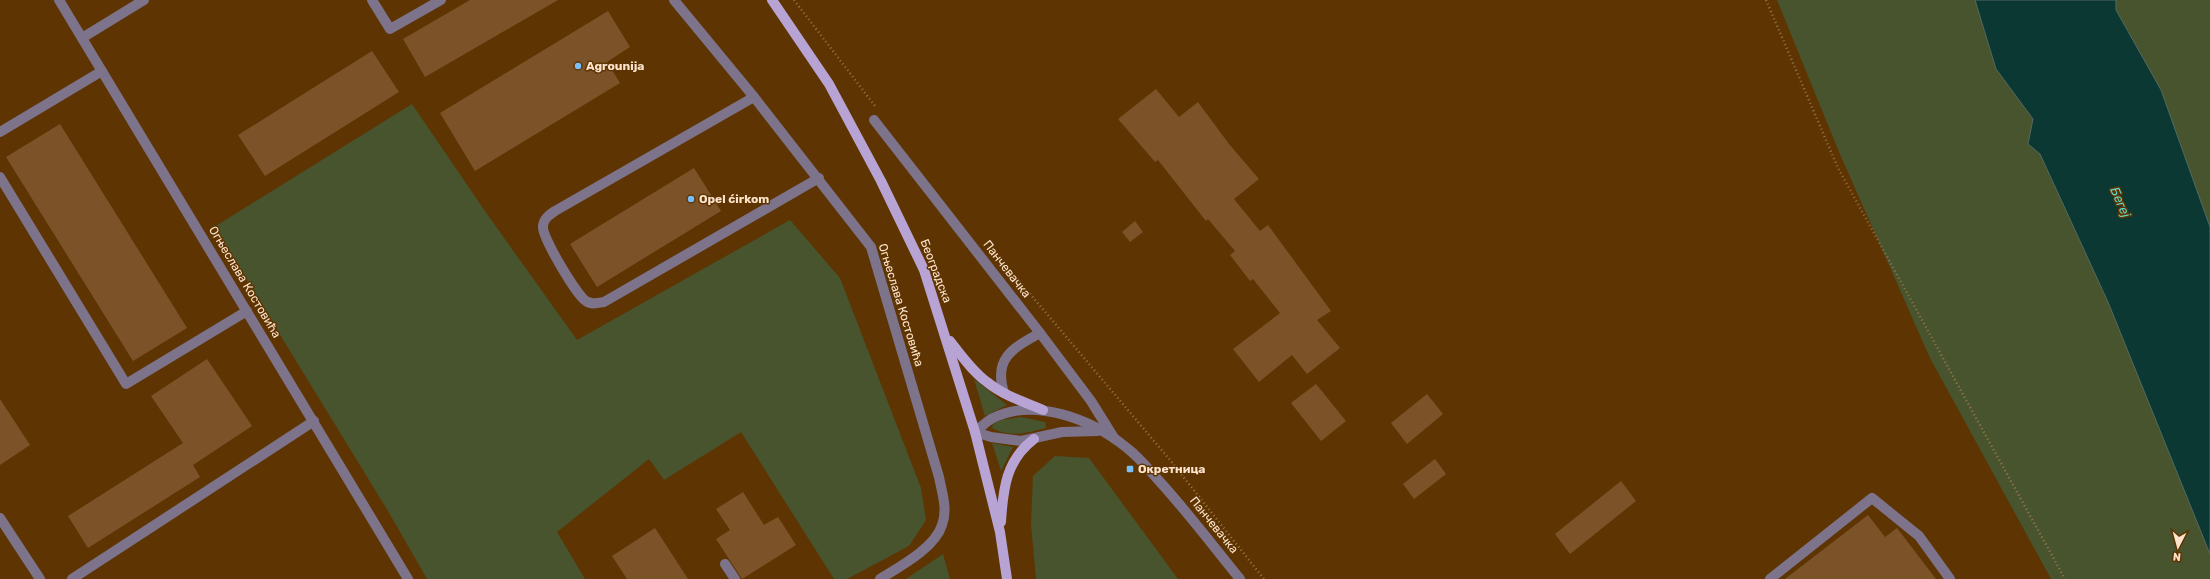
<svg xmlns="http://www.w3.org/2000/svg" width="2210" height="579" font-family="Rubik,sans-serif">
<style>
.green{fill:#47542d}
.water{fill:#0b3833;stroke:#546b61}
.building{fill:#7c5228}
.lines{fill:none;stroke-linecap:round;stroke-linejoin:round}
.path{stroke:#98744b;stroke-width:2.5;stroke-dasharray:1 3;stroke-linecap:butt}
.minor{stroke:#7d738b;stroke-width:10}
.major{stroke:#b8a4d4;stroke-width:10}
.poi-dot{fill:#78bff7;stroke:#5e3502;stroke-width:1.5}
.labels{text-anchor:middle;stroke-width:3;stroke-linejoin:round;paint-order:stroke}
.poi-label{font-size:12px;font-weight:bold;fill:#fde3cc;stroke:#5e3502;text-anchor:start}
.street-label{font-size:12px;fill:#fde3cc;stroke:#5e3502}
.water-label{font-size:13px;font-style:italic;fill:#61d8c8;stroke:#5e3502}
</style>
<rect width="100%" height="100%" fill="#5e3502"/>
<g class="green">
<polygon points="1777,0 1975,0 1996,69 2033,119 2028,144 2040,154 2108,302 2210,554 2210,579 2051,579 1930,358 1839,152"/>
<polygon points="2116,0 2210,0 2210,227 2161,90 2116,10"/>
<polygon points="412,104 487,214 577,340 790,220 840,278 921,488 926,520 909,546 847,579 834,579 741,432 664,480 649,459 557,532 585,579 427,579 388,511 214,227"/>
<polygon points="974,379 1007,405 985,416"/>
<path d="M1021,417l24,5 1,6c-19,5 -35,10 -54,0l1,-4 8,-4z"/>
<polygon points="992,443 1013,447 1001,471"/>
<polygon points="1055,456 1089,458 1178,579 1036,579 1031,524 1033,476"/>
<polygon points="943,554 950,579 906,579"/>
</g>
<polygon class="water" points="1975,0 2116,0 2116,10 2161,90 2210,227 2210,554 2108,302 2040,154 2028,144 2033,119 1996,69"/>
<g class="building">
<polygon points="470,0 558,0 425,77 403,39"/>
<polygon points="608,11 630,47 607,62 620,83 475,171 440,113"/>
<polygon points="372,51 399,92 265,176 238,135"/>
<polygon points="1156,89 1179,117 1198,102 1229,144 1259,179 1234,199 1260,231 1268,225 1331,311 1317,320 1340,348 1307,374 1292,355 1259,382 1233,349 1280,313 1253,279 1250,281 1230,255 1235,251 1208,219 1206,221 1158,160 1155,162 1118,119"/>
<polygon points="60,124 187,328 133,361 6,157"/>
<polygon points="694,168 721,211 597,287 570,244"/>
<polygon points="1135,221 1143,232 1130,242 1122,232"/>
<polygon points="207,359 252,426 193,465 200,477 88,548 68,516 183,443 151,396"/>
<polygon points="1316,384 1346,421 1321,441 1291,403"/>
<polygon points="1427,394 1443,414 1407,444 1391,423"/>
<polygon points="0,399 30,445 0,465"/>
<polygon points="1435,459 1446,474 1414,499 1403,484"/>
<polygon points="1621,481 1636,501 1570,554 1555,534"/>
<polygon points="743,492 764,525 778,517 796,545 742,579 716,539 730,530 716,509"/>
<polygon points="1868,515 1885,537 1897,528 1936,579 1785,579"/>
<polygon points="655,528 688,579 627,579 612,556"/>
</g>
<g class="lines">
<g class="path">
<polyline points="794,0 875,106"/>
<polyline points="1766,0 1838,168 2065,579"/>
<polyline points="1004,263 1170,460 1264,579"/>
</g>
<g class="minor">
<polyline points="59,0 408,579"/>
<polyline points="372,0 390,29 441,0"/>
<path d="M674,0l80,97 117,150 68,230c3,16 9,32 3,48 -7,23 -43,42 -62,54"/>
<polyline points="82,38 144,0"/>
<path d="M754,97l-199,114c-6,4 -12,8 -12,16 -1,10 34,69 43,74 5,4 12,2 18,1l215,-124"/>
<polyline points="874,120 1040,333 1091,401 1114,438"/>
<polyline points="0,132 102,71"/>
<polyline points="0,177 126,384 247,311"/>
<path d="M1004,393c-11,-35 9,-45 36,-60"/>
<path d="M975,432c5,-4 11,-10 16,-13 43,-23 102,1 136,29 13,10 23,23 34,35 28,31 53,64 79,96"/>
<polyline points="975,432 991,437 1021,441 1062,432 1097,431"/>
<polyline points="0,518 40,579"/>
<polyline points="725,564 735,579"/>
<polyline points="72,579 314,421"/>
<polyline points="1770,579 1872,498 1919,536 1950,579"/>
</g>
<g class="major">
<polyline points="772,0 829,84 881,181 924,270 975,432 1000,532 1007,579"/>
<path d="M950,341c11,14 22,30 37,41 16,13 37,20 56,28"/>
<path d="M1001,522c2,-33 5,-62 33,-83"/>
</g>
</g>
<g class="poi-dot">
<circle cx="578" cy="66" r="4"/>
<circle cx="691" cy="199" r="4"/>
<rect x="1126" y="465" width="8" height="8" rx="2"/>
</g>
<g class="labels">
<g class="poi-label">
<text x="586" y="70">Agrounija</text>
<text x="699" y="203">Opel ćirkom</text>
<text x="1138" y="473">Окретница</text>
</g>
<g class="street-label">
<text transform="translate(1007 269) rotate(52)" y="4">Панчевачка</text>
<text transform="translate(936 271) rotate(69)" y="4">Београдска</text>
<text transform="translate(245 282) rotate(59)" y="4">Огњеслава Костовића</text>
<text transform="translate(901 305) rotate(73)" y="4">Огњеслава Костовића</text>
<text transform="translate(1214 525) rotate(51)" y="4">Панчевачка</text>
</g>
<g class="water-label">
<text transform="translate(2121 202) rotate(66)" y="5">Бегеј</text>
</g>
</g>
<g transform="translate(2178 547) rotate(186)" stroke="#5e3502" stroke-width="3" paint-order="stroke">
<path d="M0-3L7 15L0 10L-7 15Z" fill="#fde3cc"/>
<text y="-6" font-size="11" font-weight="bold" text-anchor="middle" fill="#fde3cc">N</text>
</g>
</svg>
